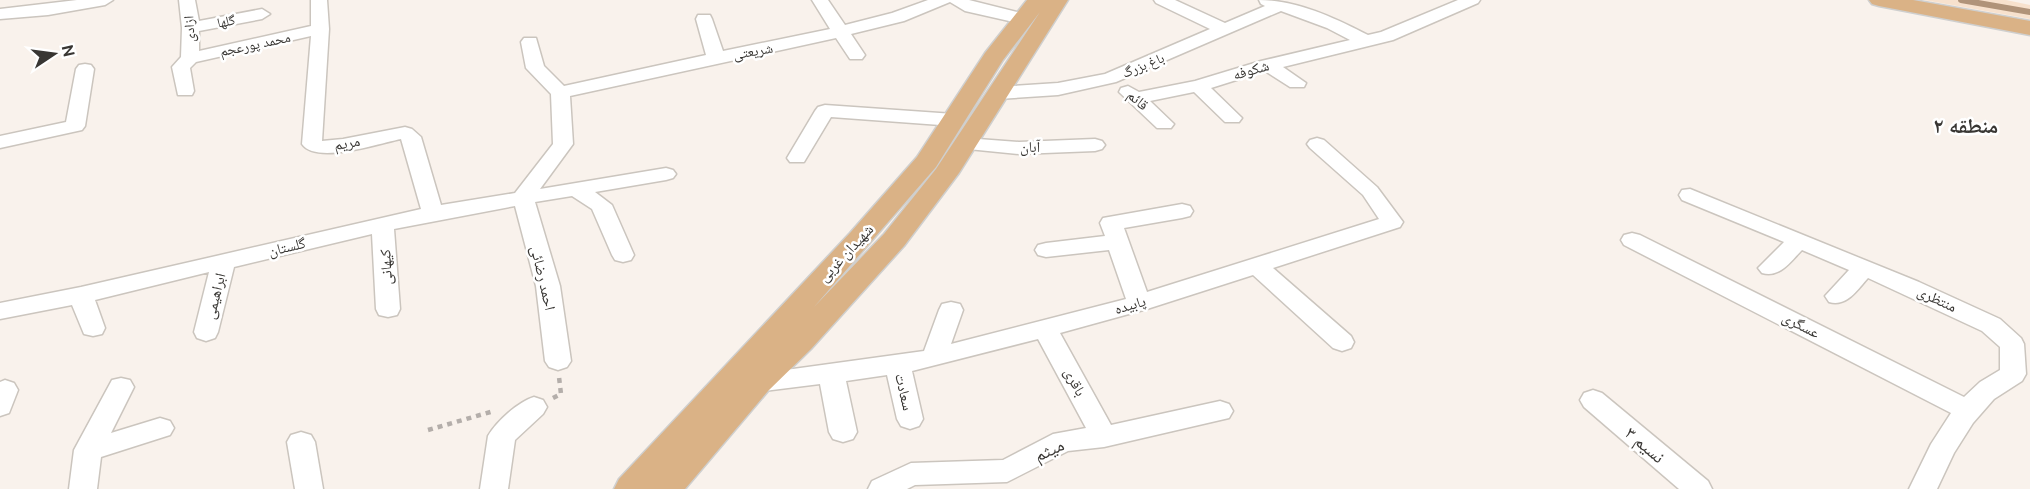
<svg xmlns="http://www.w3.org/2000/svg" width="2030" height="489" font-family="Ubuntu,'Noto Naskh Arabic',sans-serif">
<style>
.green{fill:#f7e1cd}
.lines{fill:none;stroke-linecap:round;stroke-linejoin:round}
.stream{stroke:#b09379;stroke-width:6}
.minor-casing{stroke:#cbc5be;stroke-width:3}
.major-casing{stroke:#cfcfce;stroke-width:3}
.path{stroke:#b4aeaa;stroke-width:4.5;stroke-dasharray:5 5;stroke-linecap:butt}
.minor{fill:#fff;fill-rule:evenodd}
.major{fill:#dab286;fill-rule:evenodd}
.labels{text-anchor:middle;stroke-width:5;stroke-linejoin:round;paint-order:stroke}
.far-street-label{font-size:14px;fill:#383633;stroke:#fff}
.street-label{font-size:15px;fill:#383633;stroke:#fff}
.near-street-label{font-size:18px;fill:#383633;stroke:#fff}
.district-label{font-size:21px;font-weight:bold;fill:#383633;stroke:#fff}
</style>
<rect width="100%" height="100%" fill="#f9f2ec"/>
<polygon class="green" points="1924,0 2006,0 2030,5 2030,19"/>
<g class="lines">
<polyline class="stream" points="1961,0 2030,12"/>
<g class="minor-casing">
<g id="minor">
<polygon points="77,0 113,0 105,5 48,15 0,19 0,9"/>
<path d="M179,0h16l4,21 63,-12 8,5 -8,5 -63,12v20l112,-25v-26h16l2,29 -7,112 21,-2 62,-12 7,2 9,8 20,68 74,-12 38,-49 -2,-50 -25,-26 -5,-26 3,-4h12l8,28 20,20 142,-31 -10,-36 2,-4h12l2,4 11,32 107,-22 -18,-29h16l17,25 47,-12 36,-13h41l60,15 2,4 -2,4 -6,1 -58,-13 -15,-9 -46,19 -53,13 14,21 -3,4h-12l-14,-21 -266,58 3,48 -33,45 126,-21 7,2 3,4 -3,4 -7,2 -71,12 17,13 22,50 -3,5 -8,2 -8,-2 -3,-5 -20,-46 -20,-13 -37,6 25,84 11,75 -4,6 -9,3 -9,-3 -4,-6 -9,-75 -21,-80 -121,23 6,80 -3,6 -9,2 -9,-2 -3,-6 -4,-75 -138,33 -16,65 -3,6 -9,3 -9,-3 -3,-6 15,-60 -114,28 10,28 -3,6 -9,2 -9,-2 -12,-29 -72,14v-16l81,-16 340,-78 -20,-70c-21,4 -85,26 -99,5l9,-108 -115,26 -6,6 4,23 -2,4h-14l-6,-28 9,-10 1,-29z"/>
<path d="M1154,0h21l50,23 40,-17 -4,-2 -2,-4c38,0 76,18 109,35l13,-3 77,-32h22l-2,3 -85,37 -110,27 23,16 -2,4h-14l-25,-16 -54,17 31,30 -3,4h-14l-31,-30 -44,9 24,23 -3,4h-14l-38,-36 2,-4 7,-2 11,6 56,-11 66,-20 89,-21 -23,-12 -46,-17 -165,71 -58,13 -60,4 -7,-2 -2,-4 2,-4 7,-2 60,-4 47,-9 105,-45 -54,-26z"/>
<polygon points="85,64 91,65 94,69 85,126 82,130 0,148 0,136 66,122 76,69 79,65"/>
<polygon points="825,105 954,114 961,116 964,120 961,124 954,126 831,117 804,162 790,162 787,158 815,111 818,107"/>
<polygon points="965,138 1019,142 1095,139 1102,141 1105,145 1102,149 1095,151 1019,154 958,148 955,144 958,140"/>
<polygon points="1317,138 1324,140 1377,187 1403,222 1400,227 1273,268 1351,336 1354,342 1351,348 1342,351 1333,348 1253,275 1147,309 1060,333 1111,425 1220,401 1229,404 1233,411 1229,418 1104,447 1068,451 1007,482 915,485 907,489 868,489 872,481 911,463 1003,460 1053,434 1086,428 1038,339 912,371 923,419 919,426 910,429 901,426 897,419 887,375 846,381 857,432 853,439 843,442 833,439 829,432 820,384 756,392 747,390 743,383 747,376 756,374 924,351 939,310 942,304 951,302 960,304 963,310 951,344 1126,299 1109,250 1046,257 1038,255 1035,250 1038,245 1046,243 1105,236 1100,223 1103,218 1182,204 1190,206 1193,211 1190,216 1182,218 1124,228 1147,292 1379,219 1363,195 1310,148 1307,144 1310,140"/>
<path d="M1690,189l229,93 81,37 21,19 3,6 2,30 -4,7 -28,18 -21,24 -19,30 -17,36h-28l22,-45 20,-31 -327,-168 -3,-5 3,-5 8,-2 8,2 324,162 16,-15 20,-12v-23l-18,-16 -114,-53c-11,12 -21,29 -39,24l-4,-6 24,-26 -47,-20c-12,12 -22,28 -40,23l-4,-5 26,-26 -102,-42 -3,-5 3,-5z"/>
<polygon points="121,378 130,380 134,387 111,433 160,418 170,421 174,428 170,435 101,457 97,489 69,489 74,450 112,380"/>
<polygon points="5,380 14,383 18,390 9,413 0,416 0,382"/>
<polygon points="1593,390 1602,393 1708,481 1712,489 1679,489 1584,407 1580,400 1584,393"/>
<path d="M534,397l9,3 4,7 -4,7 -28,26 -7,49h-28l8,-53c9,-15 30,-34 46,-39z"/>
<polygon points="301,432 311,435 315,442 323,489 295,489 287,442 291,435"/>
</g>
</g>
<g class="major-casing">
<g id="major">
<path d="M1027,0h41l-109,173 -55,73 -93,103 -43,42 -83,98h-71l5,-10 231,-246 67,-76 68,-104zM1040,12l-104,157 -52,65 -70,73 122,-140 67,-107z"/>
<polygon points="1869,0 1913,0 2030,21 2030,35 1879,6 1872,4"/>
</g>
</g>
<g class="path">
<polyline points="553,398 561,394 559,377"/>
<polyline points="428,430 494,411"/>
</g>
<use href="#minor" class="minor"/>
<use href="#major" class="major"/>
</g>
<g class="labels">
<g class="far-street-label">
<text transform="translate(226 21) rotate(-11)" y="5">گلها</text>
<text transform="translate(189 29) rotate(-93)" y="5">ازادی</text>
<text transform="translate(255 44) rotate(-12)" y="5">محمد پورعجم</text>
<text transform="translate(753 51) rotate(-10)" y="5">شریعتی</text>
<text transform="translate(1143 65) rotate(-22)" y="5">باغ بزرگ</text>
</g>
<g class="street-label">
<text transform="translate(1251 70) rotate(-16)" y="5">شکوفه</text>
<text transform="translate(1138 100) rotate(41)" y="5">قائم</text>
<text transform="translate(347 143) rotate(-10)" y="5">مریم</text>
<text transform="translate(1030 147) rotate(-1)" y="5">آبان</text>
<text transform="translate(287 247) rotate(-13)" y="5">گلستان</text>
<text transform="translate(846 253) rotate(-47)" y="5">شهیدان غربی</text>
<text transform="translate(386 267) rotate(-93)" y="5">کیهانی</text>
<text transform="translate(543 278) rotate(77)" y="5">احمد رضائی</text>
<text transform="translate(215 296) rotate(-76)" y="5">ابراهیمی</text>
<text transform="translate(1937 299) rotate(25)" y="5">منتظری</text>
<text transform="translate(1130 305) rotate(-16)" y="5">پابیده</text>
<text transform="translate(1801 325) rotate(27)" y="5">عسگری</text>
<text transform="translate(1075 382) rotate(62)" y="5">باقری</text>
<text transform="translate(904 392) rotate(77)" y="5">سعادت</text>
</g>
<g class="near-street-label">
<text transform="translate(1645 445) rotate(40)" y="6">نسیم ۳</text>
<text transform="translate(1049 450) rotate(-25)" y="6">میثم</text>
</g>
<g class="district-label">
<text x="1966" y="133">منطقه ۲</text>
</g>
</g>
<g transform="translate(54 54) rotate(77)" stroke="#ffffff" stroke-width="4.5" paint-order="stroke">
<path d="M0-4.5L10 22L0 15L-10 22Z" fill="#383633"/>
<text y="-9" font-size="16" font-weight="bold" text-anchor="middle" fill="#383633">N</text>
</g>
</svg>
